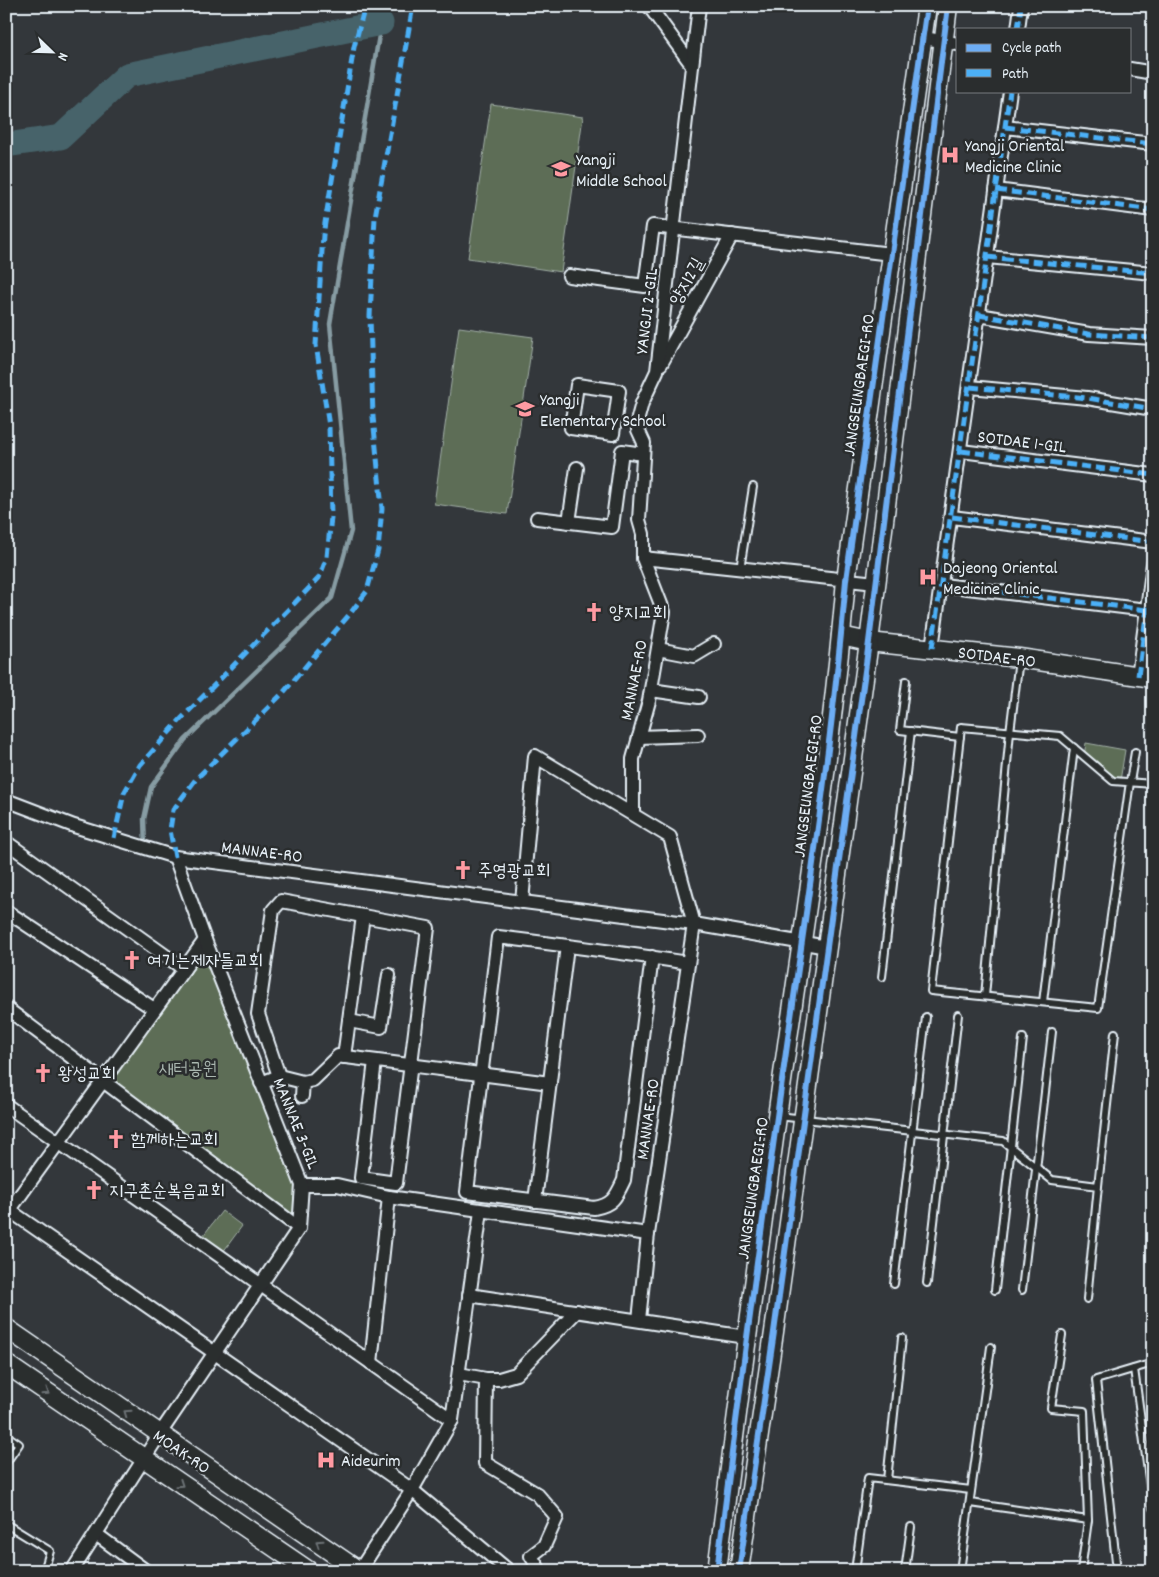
<svg xmlns="http://www.w3.org/2000/svg" width="1159" height="1577" font-family="Dekko,'Poor Story',sans-serif">
<style>
.green{fill:#5d6d56;stroke:#a2afa7}
.lines{fill:none;stroke-linecap:round;stroke-linejoin:round}
.stream{stroke:#879ca3;stroke-width:4.5}
.river{stroke:#46636a;stroke-width:25}
.lane-casing{stroke:#e8f1f8;stroke-width:10}
.street-casing{stroke:#e8f1f8;stroke-width:16}
.secondary-casing{stroke:#e8f1f8;stroke-width:21}
.lane{stroke:#2a2d2e;stroke-width:6}
.street{stroke:#2a2d2e;stroke-width:12}
.secondary{stroke:#2a2d2e;stroke-width:18}
.quiet{stroke:#4cb0f7;stroke-width:5;stroke-dasharray:10 5;stroke-linecap:butt}
.cycleway-casing{stroke:#2a2d2e;stroke-width:9}
.cycleway{stroke:#6dadf4;stroke-width:6}
.oneway{stroke:#6c7275}
.labels{text-anchor:middle;stroke-width:5;stroke-linejoin:round;paint-order:stroke}
.poi-label{font-size:18px;fill:#e8f1f8;stroke:#2a2d2e;text-anchor:start}
.street-label{font-size:18px;fill:#e8f1f8;stroke:#2a2d2e}
.park-label{font-size:18px;fill:#a9b6af;stroke:#2a2d2e}
</style>
<rect width="100%" height="100%" fill="#33373b"/>
<filter id="ink" filterUnits="userSpaceOnUse"><feTurbulence type="fractalNoise" baseFrequency=".02" numOctaves="2"/><feDisplacementMap in="SourceGraphic" scale="10" xChannelSelector="R" yChannelSelector="G"/><feConvolveMatrix kernelMatrix="1 2 1 2 8 2 1 2 1" color-interpolation-filters="sRGB"/></filter>
<g filter="url(#ink)">
<g class="green">
<polygon points="491,104 583,117 561,272 468,258"/>
<polygon points="459,327 533,337 507,514 434,504"/>
<polygon points="1086,743 1125,750 1120,781 1113,781 1084,756"/>
<polygon points="205,940 302,1185 299,1228 102,1080"/>
<polygon points="222,1211 242,1226 220,1256 199,1241"/>
</g>
<g class="lines">
<polyline class="stream" points="145,847 144,819 151,787 185,740 332,598 351,531 330,324 384,6"/>
<polyline class="river" points="6,145 61,137 127,75 381,23"/>
<g class="lane-casing">
<g id="lane">
<polyline points="740,569 753,487"/>
<polyline points="906,681 900,730 960,737"/>
<polyline points="1135,752 1130,782 1098,1008 931,991 961,727 1060,736 1113,781 1153,784"/>
<polyline points="882,977 911,731"/>
<polyline points="985,996 1010,732 1019,659"/>
<polyline points="1043,1002 1074,748"/>
<polyline points="778,1116 1003,1141 1052,1180 1098,1186 1115,1033"/>
<polyline points="927,1283 958,1015"/>
<polyline points="894,1284 926,1017"/>
<polyline points="995,1290 1023,1038"/>
<polyline points="1022,1290 1052,1032"/>
<polyline points="1087,1299 1098,1186"/>
<polyline points="1134,1369 1153,1508"/>
<polyline points="6,1435 19,1444 6,1463"/>
<polyline points="887,1480 902,1338"/>
<polyline points="970,1503 1088,1520 1084,1411 1051,1408 1062,1335"/>
<polyline points="6,1524 50,1551 44,1571"/>
<polyline points="855,1571 868,1478 971,1490"/>
<polyline points="905,1571 911,1527"/>
<polyline points="960,1571 991,1347"/>
<polyline points="1081,1571 1088,1520"/>
<polyline points="1117,1571 1096,1380 1153,1363"/>
</g>
</g>
<g class="street-casing">
<g id="street">
<polyline points="649,6 692,65"/>
<polyline points="1018,29 1021,6"/>
<polyline points="924,38 958,44"/>
<polyline points="1130,69 1153,73"/>
<polyline points="1005,127 1153,144"/>
<polyline points="996,190 1153,210"/>
<polyline points="987,257 1153,273"/>
<polyline points="569,276 645,286 653,226 891,254"/>
<polyline points="979,315 1089,334 1153,338"/>
<polyline points="661,364 732,235"/>
<polygon points="577,385 619,391 613,434 571,428"/>
<polyline points="970,387 1087,398 1153,409"/>
<polyline points="961,451 1153,475"/>
<polyline points="952,517 1153,542"/>
<polyline points="537,518 612,527 622,451 643,454"/>
<polyline points="569,522 577,468"/>
<polyline points="643,558 876,583"/>
<polyline points="943,585 1147,610"/>
<polyline points="932,648 1010,91"/>
<polyline points="658,649 694,656 714,644"/>
<polyline points="1138,676 1153,564"/>
<polyline points="651,690 699,697"/>
<polyline points="639,737 698,735"/>
<polyline points="6,800 74,826 175,857 694,924 827,947"/>
<polyline points="633,813 633,759 649,701 664,612 643,558 643,534 639,520 644,443 638,430 638,418 642,403 657,371 699,6"/>
<polyline points="6,842 184,969"/>
<polyline points="522,902 535,756 670,837 694,924 648,1234 639,1320"/>
<polyline points="6,911 154,1009"/>
<path d="M652,957l-28,223c-8,17 -11,25 -30,28l-127,-16 31,-255c64,8 127,16 190,26"/>
<polyline points="6,1008 299,1228"/>
<polyline points="349,1021 381,1027 389,975"/>
<polyline points="344,1057 363,916"/>
<polyline points="279,1076 258,1014 273,910 281,901 428,928 396,1183 361,1178 375,1061"/>
<polyline points="261,1083 279,1076 303,1082 313,1080 338,1056 550,1083"/>
<polyline points="302,1096 303,1082"/>
<polyline points="6,1105 452,1420"/>
<polyline points="302,1185 337,1185 389,1197 648,1234"/>
<polyline points="535,1201 567,946"/>
<polyline points="6,1208 412,1490 509,1571"/>
<polyline points="6,1215 205,940"/>
<polyline points="469,1295 746,1337"/>
<polyline points="371,1363 389,1197"/>
<polyline points="459,1374 486,1379 485,1463 537,1494 557,1517 544,1546 531,1556 540,1571"/>
<polyline points="486,1379 499,1379 516,1374 577,1311"/>
<polyline points="96,1534 146,1571"/>
<polyline points="72,1571 159,1435 299,1228 302,1185 205,940 175,857"/>
<polyline points="359,1571 412,1490 452,1420 481,1211"/>
</g>
</g>
<g class="secondary-casing">
<g id="secondary">
<polyline points="841,636 869,642 1019,658 1153,678"/>
<polyline points="6,1328 359,1571"/>
<polyline points="6,1364 309,1571"/>
<path d="M717,1571c22,-178 46,-355 71,-533 22,-152 45,-305 58,-458l81,-574"/>
<polyline points="739,1571 774,1332 869,642 948,6"/>
</g>
</g>
<use href="#lane" class="lane"/>
<use href="#street" class="street"/>
<use href="#secondary" class="secondary"/>
<g class="quiet">
<polyline points="1018,29 1021,6"/>
<polyline points="1005,127 1153,144"/>
<polyline points="996,190 1153,210"/>
<polyline points="987,257 1153,273"/>
<polyline points="979,315 1089,334 1153,338"/>
<polyline points="970,387 1087,398 1153,409"/>
<polyline points="961,451 1153,475"/>
<polyline points="952,517 1153,542"/>
<polyline points="943,585 1147,610"/>
<polyline points="932,648 1010,91"/>
<polyline points="1138,676 1153,564"/>
<polyline points="114,838 124,793 140,765 182,718 319,578 327,557 331,517 329,426 316,345 323,235 354,47 365,6"/>
<polyline points="175,857 170,830 173,810 196,779 283,693 349,615 367,591 378,550 382,509 373,417 370,316 375,217 413,6"/>
</g>
<g class="cycleway-casing">
<g id="cycleway">
<path d="M717,1571c22,-178 46,-355 71,-533 22,-152 45,-305 58,-458l81,-574"/>
<polyline points="739,1571 774,1332 869,642 948,6"/>
</g>
</g>
<use href="#cycleway" class="cycleway"/>
</g>
<defs><path id="oneway-chevron" d="M-2-3.5L2.5 0L-2 3.5" fill="none" stroke-width="1.6" stroke-linecap="round" stroke-linejoin="round" transform="scale(1.25)"/></defs>
<g class="oneway">
<use href="#oneway-chevron" transform="translate(46 1392) rotate(35)"/>
<use href="#oneway-chevron" transform="translate(127 1413) rotate(-145)"/>
<use href="#oneway-chevron" transform="translate(180 1484) rotate(34)"/>
<use href="#oneway-chevron" transform="translate(319 1543) rotate(-146)"/>
</g>
</g>
<defs>
<g id="hospital-bare" transform="scale(1.5)"><path d="M-5-5h3v3.5h4V-5h3V5h-3V1.5h-4V5h-3Z" fill="#ff9aa2" stroke="#2a2d2e" stroke-width="2.5" paint-order="stroke"/></g>
<g id="school-bare" transform="scale(1.5)"><path d="M0-5L7-2L0 1L-7-2ZM-4 1L0 2.5L4 1V4Q0 6-4 4Z" fill="#ff9aa2" stroke="#2a2d2e" stroke-width="2.5" paint-order="stroke"/></g>
<g id="church-bare" transform="scale(1.5)"><path d="M-1.2-6h2.4v3.5h3.3v2.4h-3.3V6h-2.4V-.1h-3.3v-2.4h3.3Z" fill="#ff9aa2" stroke="#2a2d2e" stroke-width="2.5" paint-order="stroke"/></g>
</defs>
<g fill-rule="evenodd">
<use href="#hospital-bare" x="950" y="155"/>
<use href="#school-bare" x="561" y="169"/>
<use href="#school-bare" x="525" y="409"/>
<use href="#hospital-bare" x="928" y="577"/>
<use href="#church-bare" x="594" y="612"/>
<use href="#church-bare" x="463" y="870"/>
<use href="#church-bare" x="132" y="960"/>
<use href="#church-bare" x="43" y="1073"/>
<use href="#church-bare" x="116" y="1139"/>
<use href="#church-bare" x="94" y="1190"/>
<use href="#hospital-bare" x="326" y="1460"/>
</g>
<g class="labels">
<g class="poi-label">
<text x="965" y="151">Yangji Oriental<tspan x="965" dy="21">Medicine Clinic</tspan></text>
<text x="576" y="165">Yangji<tspan x="576" dy="21">Middle School</tspan></text>
<text x="540" y="405">Yangji<tspan x="540" dy="21">Elementary School</tspan></text>
<text x="943" y="573">Dajeong Oriental<tspan x="943" dy="21">Medicine Clinic</tspan></text>
<text x="609" y="618">양지교회</text>
<text x="478" y="876">주영광교회</text>
<text x="147" y="966">여기는제자들교회</text>
<text x="58" y="1079">왕성교회</text>
<text x="131" y="1145">함께하는교회</text>
<text x="109" y="1196">지구촌순복음교회</text>
<text x="341" y="1466">Aideurim</text>
</g>
<g class="street-label">
<text transform="translate(686 281) rotate(-61)" y="6">양지2길</text>
<text transform="translate(646 311) rotate(-83)" y="6">YANGJI 2-GIL</text>
<text transform="translate(858 385) rotate(-82)" y="6">JANGSEUNGBAEGI-RO</text>
<text transform="translate(1022 441) rotate(7)" y="6">SOTDAE 1-GIL</text>
<text transform="translate(997 656) rotate(7)" y="6">SOTDAE-RO</text>
<text transform="translate(633 680) rotate(-79)" y="6">MANNAE-RO</text>
<text transform="translate(807 786) rotate(-83)" y="6">JANGSEUNGBAEGI-RO</text>
<text transform="translate(262 851) rotate(7)" y="6">MANNAE-RO</text>
<text transform="translate(647 1119) rotate(-82)" y="6">MANNAE-RO</text>
<text transform="translate(297 1123) rotate(68)" y="6">MANNAE 3-GIL</text>
<text transform="translate(752 1188) rotate(-82)" y="6">JANGSEUNGBAEGI-RO</text>
<text transform="translate(182 1451) rotate(34)" y="6">MOAK-RO</text>
</g>
<g class="park-label">
<text x="188" y="1074">새터공원</text>
</g>
</g>
<rect width="1159" height="1577" fill="none" stroke="#2a2d2e" stroke-width="25"/>
<rect x="12" y="12" width="1134" height="1552" fill="none" stroke="#e8f1f8" stroke-width="2" filter="url(#ink)"/>
<rect x="956" y="28" width="175" height="65" fill="#2a2d2e" stroke="#767b7f"/>
<rect x="966" y="44" width="25" height="8" fill="#6dadf4" stroke="#767b7f"/>
<text x="1002" y="52" font-size="15" fill="#e8f1f8">Cycle path</text>
<rect x="966" y="69" width="25" height="8" fill="#4cb0f7" stroke="#767b7f"/>
<text x="1002" y="78" font-size="15" fill="#e8f1f8">Path</text>
<g transform="translate(52 52) rotate(113)" stroke="#2a2d2e" stroke-width="4" paint-order="stroke">
<path d="M0-4L9 19L0 12L-9 19Z" fill="#e8f1f8"/>
<text y="-8" font-size="14" font-weight="bold" text-anchor="middle" fill="#e8f1f8">N</text>
</g>
</svg>
